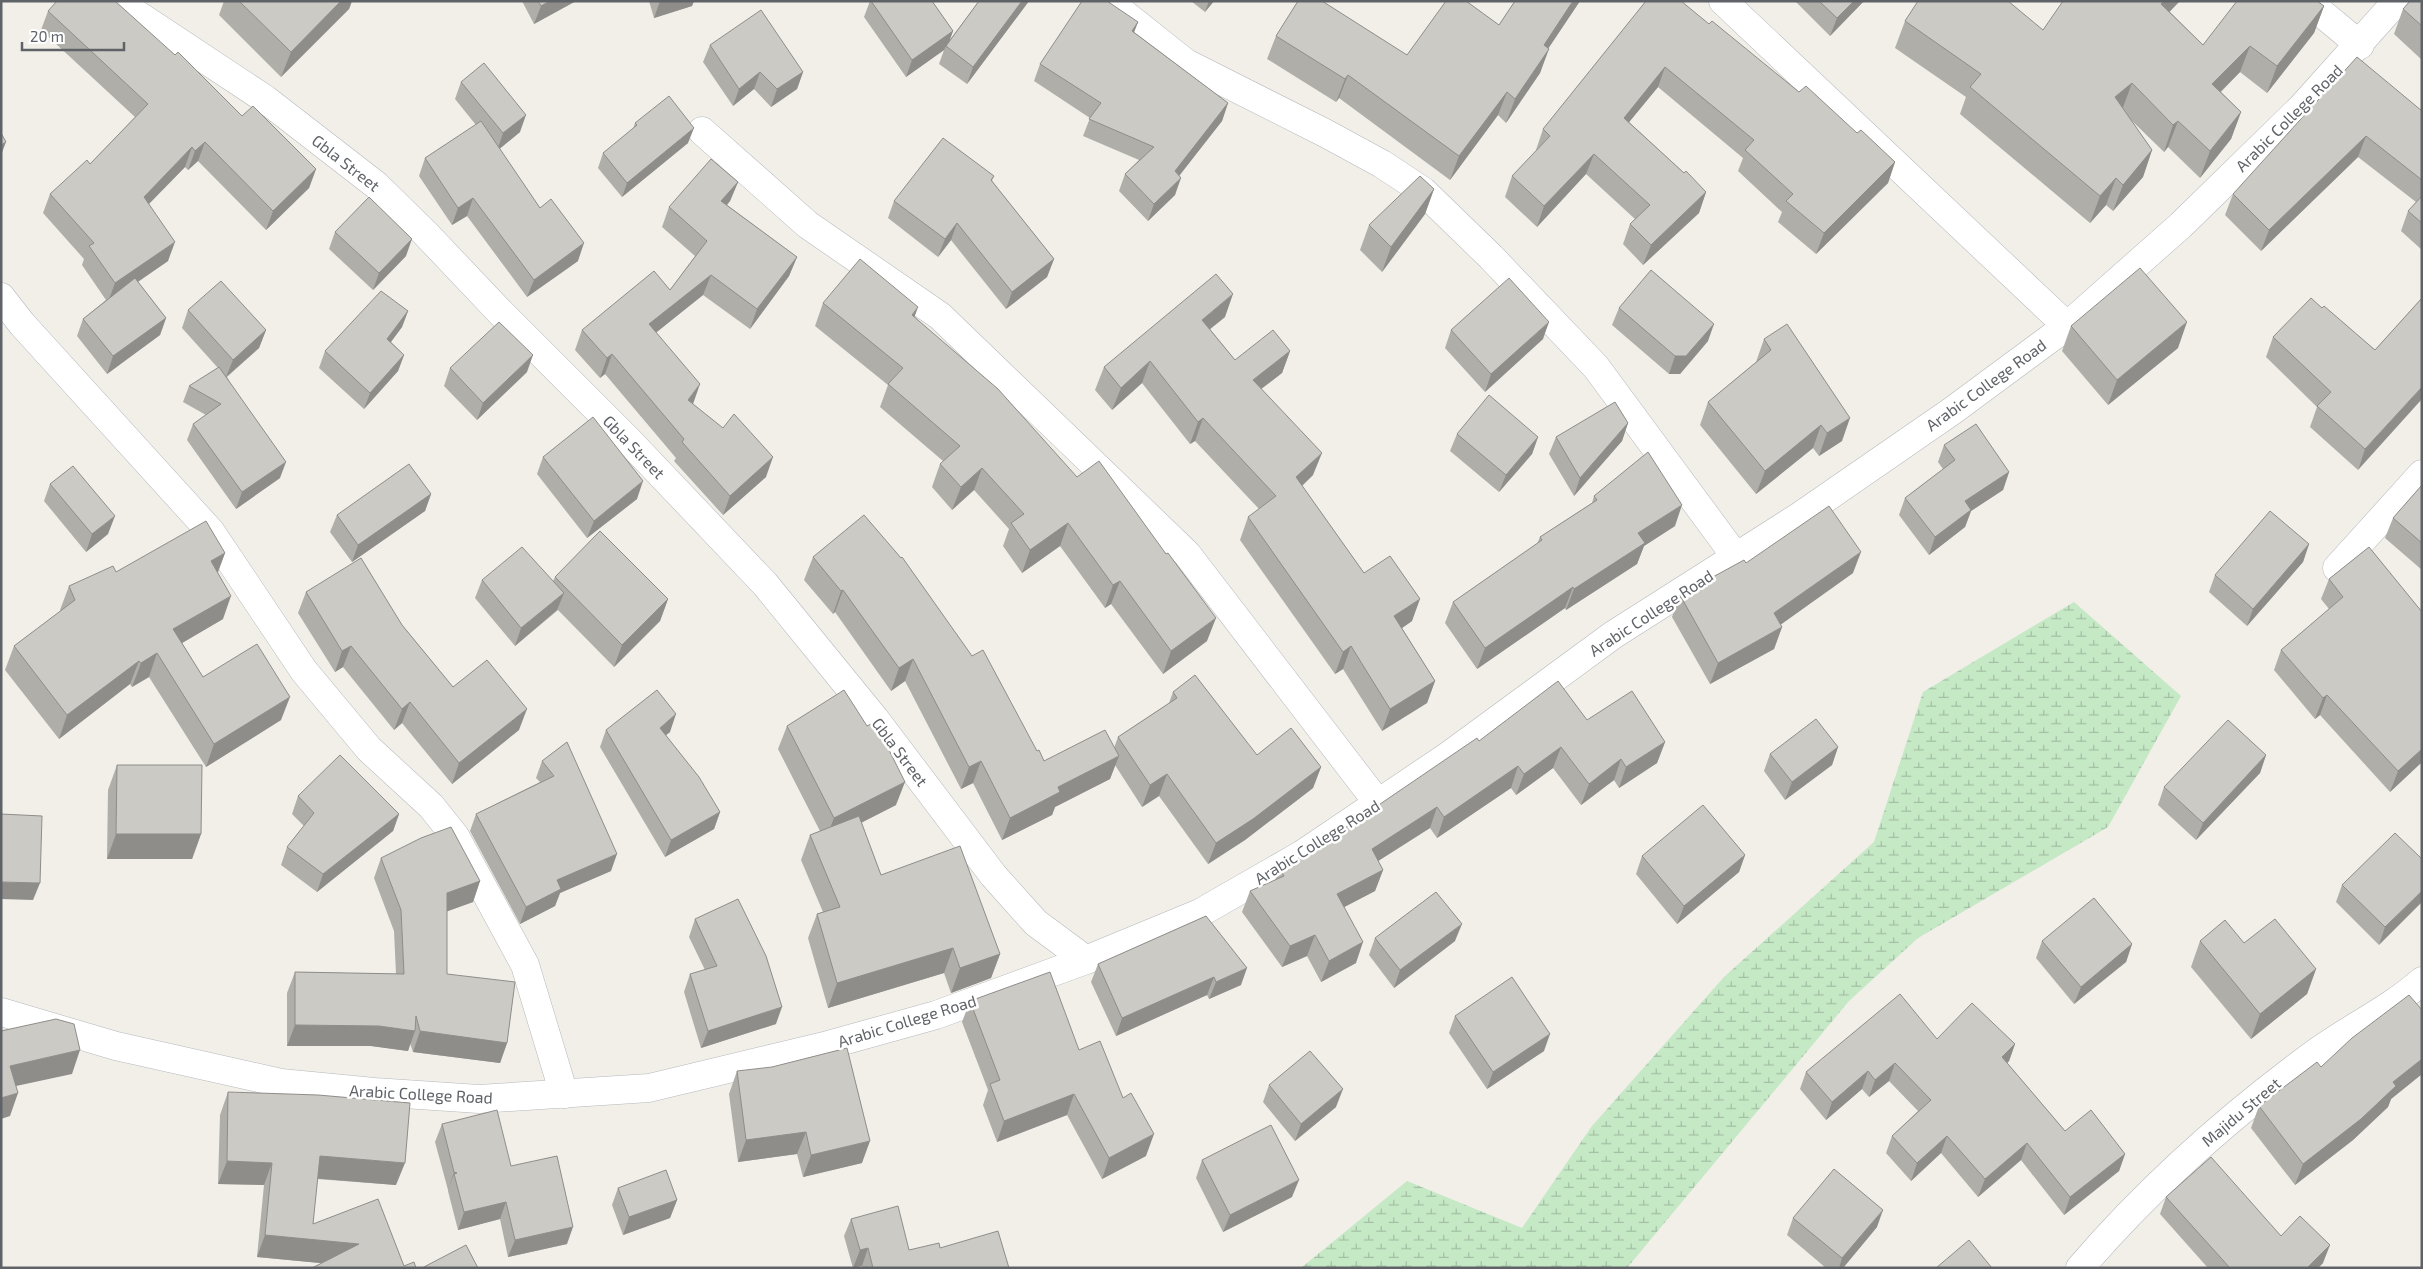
<svg xmlns="http://www.w3.org/2000/svg" width="2423" height="1269" font-family="'Exo 2',sans-serif">
<style>
.wetland{fill:url(#wetland-marsh)}
.lines{fill:none;stroke-linecap:round;stroke-linejoin:round}
.minor-casing{stroke:#b5b8bc;stroke-width:29}
.minor{stroke:#fff;stroke-width:28}
.wall{fill:#afaea9}
.shaded-wall{fill:#8f8d8a}
.building{fill:#cccac5;stroke:#8f8d8a}
.labels{text-anchor:middle;stroke-width:5;stroke-linejoin:round;paint-order:stroke}
.street-label{font-size:16px;fill:#5f6368;stroke:#fff}
</style>
<defs>
<pattern id="wetland-marsh" width="20" height="14" patternUnits="userSpaceOnUse" patternTransform="scale(1.25)"><rect width="20" height="14" fill="#c5e8c5"/><path d="M1 5h8M5 5V1M11 12h8M15 12V8" fill="none" stroke="#a3c0a4"/></pattern>
</defs>
<rect width="100%" height="100%" fill="#f1efe8"/>
<polygon class="wetland" points="2074,602 2181,696 2108,827 1918,938 1849,1001 1627,1268 1301,1268 1407,1181 1522,1228 1592,1126 1724,977 1874,842 1923,692"/>
<g class="lines">
<g class="minor-casing">
<g id="minor">
<polyline points="117,1 265,99 376,185 425,233 500,312 629,441 765,584 875,719 993,875 1036,923 1086,960"/>
<polyline points="1108,1 1186,63 1325,133 1382,164 1423,191 1491,257 1596,367 1736,557"/>
<polyline points="1723,1 2067,326"/>
<polyline points="2307,1 2360,45"/>
<polyline points="702,131 808,225 940,316 1187,554 1378,803"/>
<polyline points="1,297 22,324 211,532 304,671 369,749 431,806 455,836 525,965 564,1094"/>
<polyline points="2337,568 2422,474"/>
<polyline points="1,1012 116,1046 281,1083 374,1092 479,1099 649,1088 828,1045 936,1015 1086,960 1200,913 1301,855 1448,756 1613,635 1800,516 1952,411 2067,326 2181,225 2302,107 2397,1"/>
<path d="M2080,1268c67,-78 144,-147 226,-208 37,-29 81,-48 116,-79"/>
</g>
</g>
<use href="#minor" class="minor"/>
</g>
<g class="wall">
<polygon points="224,1 352,1 349,9 281,77 219,15"/>
<polygon points="522,1 576,1 534,24"/>
<polygon points="649,1 694,1 692,6 654,18"/>
<polygon points="870,1 932,1 953,31 949,41 979,1 1029,1 967,84 939,64 944,50 906,77 864,17"/>
<polygon points="1191,1 1214,1 1205,12"/>
<polygon points="1515,1 1580,1 1548,49 1540,73 1506,123 1498,115 1450,180 1339,98 1336,102 1267,59 1276,36 1407,55 1499,25"/>
<polygon points="1795,1 1864,1 1830,36"/>
<polygon points="2422,1 2422,60 2394,34 2403,9"/>
<polygon points="2324,6 2314,33 2267,93 2240,72 2221,92 2241,112 2231,139 2200,178 2168,147 2164,152 2129,118 2152,150 2143,177 2113,211 2106,205 2090,223 1960,114 1966,97 1895,48 1905,21 2043,30 2170,12 2203,45"/>
<polygon points="48,11 242,116 316,169 309,188 266,230 198,161 188,170 185,167 149,204 168,261 138,282 166,318 160,335 107,374 77,336 83,319 106,300 82,265 84,259 43,213 50,194 90,164 135,117 41,30"/>
<polygon points="1138,22 1134,32 1228,103 1222,121 1179,175 1175,195 1148,221 1119,191 1125,174 1139,160 1083,136 1090,118 1034,81 1040,64"/>
<polygon points="1709,24 1799,92 1857,133 1895,162 1888,183 1816,254 1778,222 1782,212 1738,171 1743,158 1658,87 1629,122 1684,173 1706,192 1699,213 1643,265 1623,244 1630,224 1635,219 1586,174 1537,227 1505,197 1512,176 1536,151 1536,150 1543,129"/>
<polygon points="710,45 803,72 797,89 771,107 754,89 733,106 703,62"/>
<polygon points="461,82 520,132 499,149 540,208 578,261 527,297 467,216 452,225 419,176 425,158 476,125 455,99"/>
<polygon points="2422,111 2422,250 2401,231 2408,211 2416,202 2358,157 2261,251 2225,215 2233,194"/>
<polygon points="635,123 688,143 622,197 598,168 603,153 633,129"/>
<polygon points="994,176 992,181 1054,259 1047,277 1006,309 951,240 938,257 888,218 894,201"/>
<polygon points="738,182 730,201 727,205 797,257 789,276 750,329 703,295 656,332 693,404 766,477 723,515 674,461 676,458 605,374 600,378 575,350 582,330 670,290 695,256 662,227 669,207"/>
<polygon points="1434,189 1425,214 1382,272 1360,250 1369,225"/>
<polygon points="335,232 406,256 373,290 329,249"/>
<polygon points="2422,298 2358,470 2310,427 2317,407 2266,357 2273,337 2322,308 2375,350"/>
<polygon points="823,303 915,317 1207,641 1163,674 1111,604 1105,608 1060,546 1022,573 1003,546 1009,529 974,490 952,510 932,487 940,464 943,461 880,407 888,385 815,326"/>
<polygon points="1619,308 1708,341 1680,374 1669,374 1612,325"/>
<polygon points="188,310 266,330 259,348 227,377 280,478 236,509 187,440 193,424 206,415 183,402 189,386 218,368 182,328"/>
<polygon points="408,311 402,327 391,342 404,355 398,371 364,409 319,368 325,351"/>
<polygon points="1225,317 1210,329 1235,360 1290,351 1282,373 1261,389 1313,475 1302,486 1364,573 1412,621 1402,628 1435,681 1427,703 1382,731 1343,669 1335,674 1240,540 1248,517 1259,509 1195,441 1190,444 1142,383 1112,410 1095,390 1104,367"/>
<polygon points="2071,326 2178,348 2108,405 2062,351"/>
<polygon points="1451,330 1543,339 1485,392 1445,348"/>
<polygon points="1764,339 1842,441 1819,456 1813,448 1756,494 1700,425 1708,402 1756,362"/>
<polygon points="450,368 527,372 477,420 444,386"/>
<polygon points="1628,423 1622,441 1574,496 1549,454 1556,437"/>
<polygon points="1457,434 1538,437 1532,454 1499,492 1450,451"/>
<polygon points="1944,445 2009,472 2003,490 1971,511 1965,527 1929,555 1899,515 1905,498 1943,469 1938,462"/>
<polygon points="543,457 637,499 587,538 537,474"/>
<polygon points="50,484 108,534 86,552 44,501"/>
<polygon points="2422,485 2422,570 2385,538 2393,518"/>
<polygon points="431,494 425,511 352,562 330,532 337,515"/>
<polygon points="1594,496 1675,526 1644,546 1637,564 1566,610 1565,608 1477,669 1445,623 1453,602 1537,544 1540,537 1592,503"/>
<polygon points="2309,544 2303,562 2247,626 2209,592 2215,575"/>
<polygon points="2369,547 2422,762 2390,792 2320,715 2315,719 2274,670 2281,650 2329,609 2321,599 2329,579"/>
<polygon points="225,553 218,572 223,619 182,643 203,677 281,720 206,767 149,677 132,687 130,684 59,739 5,670 14,646 61,611 60,610 69,586 116,572"/>
<polygon points="813,557 1037,751 1044,761 1114,748 1118,737 1169,703 1173,692 1257,755 1321,767 1313,788 1245,840 1208,864 1159,796 1142,807 1115,765 1110,779 1055,807 1052,815 1002,840 973,783 961,789 905,681 891,691 835,612 833,614 804,580"/>
<polygon points="1746,563 1853,573 1780,625 1782,627 1774,649 1710,684 1672,617 1680,595"/>
<polygon points="555,577 668,599 660,621 614,667 558,610 515,646 475,598 482,580 553,581"/>
<polygon points="306,592 402,625 453,687 519,730 452,784 402,723 394,730 343,667 335,672 298,613"/>
<polygon points="1587,720 1665,742 1657,763 1619,788 1614,780 1581,805 1553,768 1516,795 1511,788 1437,838 1430,828 1378,861 1383,870 1375,891 1344,907 1356,963 1321,982 1307,956 1282,967 1242,912 1250,891 1275,880 1280,869 1317,847 1479,741"/>
<polygon points="787,726 896,805 861,823 881,875 1000,954 991,978 951,993 944,973 828,1008 808,938 817,914 823,912 801,860 810,835 820,831 778,749"/>
<polygon points="606,730 670,732 666,735 720,812 714,829 665,857 600,747"/>
<polygon points="567,742 611,871 560,893 555,906 520,924 470,831 476,814 540,782 536,778 542,761"/>
<polygon points="1838,747 1832,765 1785,800 1764,771 1770,754"/>
<polygon points="2266,755 2260,773 2196,840 2158,805 2164,787"/>
<polygon points="117,765 201,834 192,859 107,859 108,790"/>
<polygon points="298,796 399,814 393,831 317,892 281,865 287,847 304,826 292,814"/>
<polygon points="1745,855 1739,872 1677,924 1636,874 1642,856"/>
<polygon points="381,858 480,881 473,902 447,911 447,974 507,1043 500,1063 413,1052 410,1043 408,1051 371,1046 287,1046 287,993 295,972 396,974 394,931 374,878"/>
<polygon points="2422,859 2379,945 2336,902 2342,885"/>
<polygon points="1206,916 1241,985 1209,999 1207,995 1116,1036 1091,982 1098,964"/>
<polygon points="695,919 776,1024 701,1048 684,992 690,974 705,970 689,937"/>
<polygon points="1375,938 1455,941 1394,988 1369,955"/>
<polygon points="2042,941 2132,944 2126,962 2074,1004 2036,958"/>
<polygon points="2200,941 2244,943 2316,969 2307,994 2251,1039 2191,967"/>
<polygon points="970,1001 1079,1050 1146,1156 1102,1179 1067,1115 997,1142 983,1105 988,1090 962,1022"/>
<polygon points="2422,1010 2422,1074 2391,1099 2388,1107 2353,1140 2295,1185 2251,1128 2259,1106 2321,1067"/>
<polygon points="1455,1016 1544,1051 1487,1089 1449,1033"/>
<polygon points="1937,1039 2015,1044 2009,1061 2007,1063 2065,1131 2125,1154 2119,1171 2064,1215 2021,1160 1978,1197 1941,1153 1911,1181 1886,1153 1892,1136 1918,1111 1889,1081 1869,1097 1862,1089 1826,1120 1800,1089 1806,1072"/>
<polygon points="737,1071 862,1163 803,1177 797,1154 738,1162 729,1094"/>
<polygon points="1269,1085 1336,1107 1295,1141 1263,1102"/>
<polygon points="228,1092 396,1185 317,1179 313,1224 404,1266 321,1263 257,1257 264,1185 218,1184 220,1115"/>
<polygon points="442,1124 511,1166 567,1244 508,1257 500,1219 458,1230 448,1191 448,1190 435,1142"/>
<polygon points="1202,1160 1292,1197 1223,1232 1196,1178"/>
<polygon points="618,1188 677,1200 670,1218 623,1235 612,1205"/>
<polygon points="2166,1197 2281,1236 2323,1263 2318,1268 2208,1268 2160,1214"/>
<polygon points="1793,1218 1877,1227 1843,1268 1826,1268 1787,1235"/>
<polygon points="851,1219 909,1250 940,1248 1009,1268 862,1268 862,1266 853,1268 844,1236"/>
</g>
<g class="shaded-wall">
<polygon points="341,1 352,1 349,9 281,77 291,52"/>
<polygon points="550,1 576,1 534,24 541,6"/>
<polygon points="660,1 694,1 692,6 654,18"/>
<polygon points="1022,1 1029,1 967,84 973,67"/>
<polygon points="1209,1 1214,1 1205,12"/>
<polygon points="1573,1 1580,1 1535,68 1544,45"/>
<polygon points="1854,1 1864,1 1830,36 1837,18"/>
<polygon points="2163,1 2180,1 2152,30 2161,4"/>
<polygon points="2324,6 2314,33 2267,93 2277,66"/>
<polygon points="1138,22 1131,40 1132,31"/>
<polygon points="953,31 947,48 946,46 944,50 906,77 912,60"/>
<polygon points="2250,46 2240,72 2202,110 2212,84"/>
<polygon points="1549,49 1540,73 1506,123 1515,99"/>
<polygon points="1665,67 1658,87 1616,138 1624,118"/>
<polygon points="760,72 754,89 733,106 739,89"/>
<polygon points="803,72 797,89 771,107 777,89"/>
<polygon points="1348,75 1339,98 1336,102 1345,79"/>
<polygon points="2132,83 2122,110 2115,97"/>
<polygon points="1507,92 1498,115 1450,180 1459,156"/>
<polygon points="1228,103 1222,121 1169,189 1175,171"/>
<polygon points="2241,112 2231,139 2200,178 2210,151"/>
<polygon points="526,115 520,132 497,151 503,133"/>
<polygon points="2178,121 2168,147 2164,152 2173,125"/>
<polygon points="694,128 688,143 622,197 627,183"/>
<polygon points="2366,136 2358,157 2261,251 2269,230"/>
<polygon points="6,142 1,155 1,145"/>
<polygon points="205,142 198,161 188,170 195,151"/>
<polygon points="192,147 185,167 137,216 144,197"/>
<polygon points="2152,150 2143,177 2113,211 2123,185"/>
<polygon points="1594,154 1586,174 1537,227 1544,206"/>
<polygon points="1895,162 1888,183 1816,254 1824,233"/>
<polygon points="316,169 309,188 266,230 273,211"/>
<polygon points="1181,178 1175,195 1148,221 1154,204"/>
<polygon points="2116,178 2106,205 2090,223 2100,196"/>
<polygon points="738,182 730,201 714,220 721,201"/>
<polygon points="1434,189 1425,214 1382,272 1391,247"/>
<polygon points="1706,192 1699,213 1643,265 1651,245"/>
<polygon points="473,198 467,216 452,225 458,208"/>
<polygon points="957,223 951,240 938,257 945,239"/>
<polygon points="412,239 406,256 373,290 379,273"/>
<polygon points="175,242 168,261 108,302 115,283"/>
<polygon points="584,243 578,261 527,297 534,280"/>
<polygon points="797,257 789,276 750,329 757,309"/>
<polygon points="1054,259 1047,277 1006,309 1012,292"/>
<polygon points="711,275 703,295 642,344 649,324"/>
<polygon points="1233,294 1225,317 1194,342 1202,320"/>
<polygon points="918,307 910,330 912,315"/>
<polygon points="408,311 402,327 381,355 387,339"/>
<polygon points="166,318 160,335 107,374 113,356"/>
<polygon points="1549,322 1543,339 1485,392 1491,374"/>
<polygon points="2187,322 2178,348 2108,405 2117,380"/>
<polygon points="1714,324 1708,341 1680,374 1669,374 1675,356"/>
<polygon points="266,330 259,348 226,377 233,360"/>
<polygon points="1290,351 1282,373 1244,402 1253,380"/>
<polygon points="612,354 605,374 600,378 607,358"/>
<polygon points="404,355 398,371 364,409 370,393"/>
<polygon points="533,355 527,372 477,420 483,403"/>
<polygon points="1150,361 1142,383 1112,410 1121,388"/>
<polygon points="700,384 693,404 688,400"/>
<polygon points="2422,387 2422,399 2358,470 2365,449"/>
<polygon points="1203,418 1195,441 1190,444 1198,422"/>
<polygon points="1850,418 1842,441 1819,456 1827,433"/>
<polygon points="1628,423 1622,441 1574,496 1580,478"/>
<polygon points="1821,425 1813,448 1756,494 1765,471"/>
<polygon points="1538,437 1532,454 1499,492 1506,475"/>
<polygon points="1322,453 1313,475 1288,499 1296,477"/>
<polygon points="773,457 766,477 723,515 730,496"/>
<polygon points="286,462 280,478 236,509 242,492"/>
<polygon points="982,468 974,490 952,510 961,487"/>
<polygon points="2009,472 2003,490 1971,511 1965,527 1929,555 1935,537 1965,501"/>
<polygon points="643,481 637,499 587,538 594,521"/>
<polygon points="431,494 425,511 352,562 358,545"/>
<polygon points="1682,505 1675,526 1644,546 1637,564 1566,610 1574,589 1638,533"/>
<polygon points="115,516 108,534 86,552 92,534"/>
<polygon points="1068,523 1060,546 1022,573 1030,550"/>
<polygon points="2309,544 2303,562 2247,626 2253,609"/>
<polygon points="1861,552 1853,573 1766,635 1774,613"/>
<polygon points="225,553 216,577 211,561"/>
<polygon points="1120,581 1111,604 1105,608 1113,585"/>
<polygon points="1573,587 1565,608 1477,669 1485,648"/>
<polygon points="843,590 835,612 833,614 841,591"/>
<polygon points="564,593 557,610 515,646 521,628"/>
<polygon points="231,596 223,619 165,653 173,629"/>
<polygon points="668,599 660,621 614,667 622,645"/>
<polygon points="1420,599 1412,621 1386,639 1394,616"/>
<polygon points="1216,618 1207,641 1163,674 1171,651"/>
<polygon points="1782,627 1774,649 1710,684 1718,663"/>
<polygon points="351,646 343,667 335,672 342,651"/>
<polygon points="1351,646 1343,669 1335,674 1343,652"/>
<polygon points="157,653 149,677 132,687 141,663"/>
<polygon points="913,659 905,681 891,691 899,668"/>
<polygon points="139,661 130,684 59,739 67,715"/>
<polygon points="1435,681 1427,703 1382,731 1390,709"/>
<polygon points="2327,695 2320,715 2315,719 2323,698"/>
<polygon points="290,697 281,720 206,767 214,744"/>
<polygon points="410,702 402,723 394,730 402,709"/>
<polygon points="527,709 519,730 452,784 459,763"/>
<polygon points="676,714 670,732 653,745 660,728"/>
<polygon points="1665,742 1657,763 1619,788 1626,767"/>
<polygon points="1561,747 1553,768 1516,795 1524,774"/>
<polygon points="1838,747 1832,765 1785,800 1792,782"/>
<polygon points="2422,749 2422,762 2390,792 2398,771"/>
<polygon points="2266,755 2260,773 2196,840 2203,823"/>
<polygon points="1119,756 1110,779 1055,807 1052,815 1002,840 1010,818 1058,787"/>
<polygon points="1621,759 1614,780 1581,805 1589,784"/>
<polygon points="981,761 973,783 961,789 969,767"/>
<polygon points="1518,766 1511,788 1437,838 1444,817"/>
<polygon points="1321,767 1313,788 1245,840 1208,864 1216,843"/>
<polygon points="1167,774 1159,796 1142,807 1150,785"/>
<polygon points="905,782 896,805 825,841 834,818"/>
<polygon points="1437,807 1430,828 1364,870 1372,849"/>
<polygon points="720,812 714,829 665,857 671,840"/>
<polygon points="399,814 393,831 317,892 323,874"/>
<polygon points="116,834 201,834 192,859 107,859"/>
<polygon points="617,854 611,871 560,893 555,906 520,924 526,907 557,880"/>
<polygon points="1745,855 1739,872 1677,924 1684,906"/>
<polygon points="1383,870 1375,891 1329,915 1337,894"/>
<polygon points="480,881 473,902 440,914 447,893"/>
<polygon points="1,882 40,883 33,900 1,899"/>
<polygon points="2422,891 2422,902 2379,945 2385,927"/>
<polygon points="1462,924 1455,941 1394,988 1400,970"/>
<polygon points="1315,935 1307,956 1282,967 1290,946"/>
<polygon points="1363,942 1356,963 1321,982 1329,961"/>
<polygon points="2132,944 2126,962 2074,1004 2081,987"/>
<polygon points="953,948 944,973 828,1008 837,983"/>
<polygon points="1000,954 991,978 951,993 960,968"/>
<polygon points="1247,968 1241,985 1209,999 1216,982"/>
<polygon points="2316,969 2307,994 2251,1039 2260,1014"/>
<polygon points="1214,977 1207,995 1116,1036 1122,1018"/>
<polygon points="782,1007 776,1024 701,1048 708,1031"/>
<polygon points="295,1025 379,1026 415,1031 408,1051 371,1046 287,1046"/>
<polygon points="420,1031 507,1043 500,1063 413,1052"/>
<polygon points="1550,1034 1544,1051 1487,1089 1493,1072"/>
<polygon points="2015,1044 2009,1061 1996,1075 2002,1057"/>
<polygon points="80,1050 72,1074 2,1089 10,1066"/>
<polygon points="2422,1059 2422,1074 2391,1099 2388,1107 2353,1140 2295,1185 2303,1164 2393,1082"/>
<polygon points="1895,1063 1889,1081 1869,1097 1875,1080"/>
<polygon points="1868,1071 1862,1089 1826,1120 1832,1102"/>
<polygon points="1343,1089 1336,1107 1295,1141 1301,1124"/>
<polygon points="18,1093 10,1116 1,1119 1,1098"/>
<polygon points="1074,1094 1067,1115 997,1142 1004,1121"/>
<polygon points="806,1132 797,1154 738,1162 746,1140"/>
<polygon points="1154,1134 1146,1156 1102,1179 1109,1158"/>
<polygon points="1947,1136 1941,1153 1911,1181 1917,1163"/>
<polygon points="870,1141 862,1163 803,1177 811,1155"/>
<polygon points="2027,1143 2021,1160 1978,1197 1985,1179"/>
<polygon points="2125,1154 2119,1171 2064,1215 2070,1197"/>
<polygon points="320,1156 405,1163 396,1185 311,1178"/>
<polygon points="227,1161 272,1163 264,1185 218,1184"/>
<polygon points="454,1172 457,1173 454,1174 448,1190"/>
<polygon points="1299,1180 1292,1197 1223,1232 1230,1215"/>
<polygon points="677,1200 670,1218 623,1235 629,1217"/>
<polygon points="506,1202 500,1219 458,1230 464,1212"/>
<polygon points="1883,1210 1877,1227 1843,1268 1839,1268 1842,1258"/>
<polygon points="573,1227 567,1244 508,1257 515,1240"/>
<polygon points="265,1235 359,1244 351,1266 257,1257"/>
<polygon points="2330,1245 2323,1263 2318,1268 2307,1268"/>
<polygon points="868,1248 862,1266 853,1268 860,1250"/>
</g>
<g class="building">
<polygon points="57,1 115,1 175,55 178,52 242,116 253,106 316,169 273,211 205,142 195,151 192,147 144,197 175,242 115,283 89,246 94,243 50,194 87,160 90,164 148,104 48,11"/>
<polygon points="239,1 341,1 291,52"/>
<polygon points="538,1 550,1 541,6"/>
<polygon points="871,1 932,1 953,31 912,60"/>
<polygon points="979,1 1022,1 973,67 946,46"/>
<polygon points="1082,1 1107,1 1138,22 1132,31 1228,103 1175,171 1181,178 1154,204 1125,174 1154,147 1089,119 1101,103 1040,64"/>
<polygon points="1298,1 1322,1 1407,55 1446,1 1466,1 1499,25 1515,1 1573,1 1544,45 1549,49 1515,99 1507,92 1459,156 1348,75 1345,79 1276,36"/>
<polygon points="1646,1 1681,1 1709,24 1712,21 1799,92 1806,86 1857,133 1861,130 1895,162 1824,233 1786,201 1793,194 1745,150 1754,140 1665,67 1624,118 1684,173 1686,171 1706,192 1651,245 1630,224 1650,205 1594,154 1544,206 1512,176 1550,136 1543,129"/>
<polygon points="1819,1 1854,1 1837,18"/>
<polygon points="1918,1 2008,1 2043,30 2063,1 2163,1 2161,4 2203,45 2237,1 2317,1 2324,6 2277,66 2250,46 2212,84 2241,112 2210,151 2178,121 2173,125 2132,83 2115,97 2152,150 2123,185 2116,178 2100,196 1970,87 1981,74 1905,21"/>
<polygon points="2410,1 2422,1 2422,26 2403,9"/>
<polygon points="761,10 803,72 777,89 760,72 739,89 710,45"/>
<polygon points="2357,57 2422,111 2422,180 2366,136 2269,230 2233,194"/>
<polygon points="484,63 526,115 503,133 461,82"/>
<polygon points="669,96 694,128 627,183 603,153 637,125 635,123"/>
<polygon points="481,121 540,208 551,199 584,243 534,280 473,198 458,208 425,158"/>
<polygon points="1,133 6,142 1,145"/>
<polygon points="943,138 994,176 991,180 1054,259 1012,292 957,223 945,239 894,201"/>
<polygon points="711,159 738,182 721,201 797,257 757,309 711,275 649,324 700,384 688,400 723,428 734,414 773,457 730,496 682,442 684,439 612,354 607,358 582,330 654,271 670,290 707,241 669,207"/>
<polygon points="1420,176 1434,189 1391,247 1369,225"/>
<polygon points="2422,196 2422,223 2408,211"/>
<polygon points="369,197 412,239 379,273 335,232"/>
<polygon points="860,259 918,307 912,315 998,389 1077,477 1099,461 1166,554 1168,553 1216,618 1171,651 1120,581 1113,585 1068,523 1030,550 1011,523 1024,514 982,468 961,487 940,464 960,446 888,384 903,368 823,303"/>
<polygon points="2140,268 2187,322 2117,380 2071,326"/>
<polygon points="1651,270 1714,324 1686,356 1675,356 1619,308"/>
<polygon points="1216,274 1233,294 1202,320 1235,360 1273,330 1290,351 1253,380 1322,453 1296,477 1364,573 1390,556 1420,599 1394,616 1435,681 1390,709 1351,646 1343,652 1248,517 1276,496 1203,418 1198,422 1150,361 1121,388 1104,367"/>
<polygon points="135,278 166,318 113,356 83,319"/>
<polygon points="1509,278 1549,322 1491,374 1451,330"/>
<polygon points="221,281 266,330 233,360 188,310"/>
<polygon points="381,291 408,311 387,339 404,355 370,393 325,351"/>
<polygon points="2311,298 2322,308 2324,306 2375,350 2422,298 2422,387 2365,449 2317,406 2331,392 2273,337"/>
<polygon points="499,322 533,355 483,403 450,368"/>
<polygon points="1787,324 1850,418 1827,433 1821,425 1765,471 1708,402 1771,350 1764,339"/>
<polygon points="219,367 286,462 242,492 193,424 221,404 189,386"/>
<polygon points="1489,395 1538,437 1506,475 1457,434"/>
<polygon points="1615,402 1628,423 1580,478 1556,437"/>
<polygon points="593,417 643,481 594,521 543,457"/>
<polygon points="1976,424 2009,472 1965,501 1971,510 1935,537 1905,498 1955,460 1944,445"/>
<polygon points="1648,452 1682,505 1638,533 1645,543 1574,589 1573,587 1485,648 1453,602 1542,540 1540,537 1597,500 1594,496"/>
<polygon points="409,464 431,494 358,545 337,515"/>
<polygon points="73,466 115,516 92,534 50,484"/>
<polygon points="2422,485 2422,543 2393,518"/>
<polygon points="1829,506 1861,552 1774,613 1782,627 1718,663 1680,595 1744,560 1746,563"/>
<polygon points="2270,511 2309,544 2253,609 2215,575"/>
<polygon points="864,515 901,558 902,557 972,656 983,650 1037,751 1039,750 1044,761 1105,730 1119,756 1058,787 1060,792 1010,818 981,761 969,767 913,659 899,668 843,590 841,591 813,557"/>
<polygon points="206,521 225,553 211,561 231,596 173,629 203,677 257,644 290,697 214,744 157,653 141,663 139,661 67,715 14,646 75,600 69,586 113,566 116,572"/>
<polygon points="600,531 668,599 622,645 555,577"/>
<polygon points="522,547 564,593 521,628 482,580"/>
<polygon points="2369,547 2422,612 2422,749 2398,771 2327,695 2323,698 2281,650 2343,597 2329,579"/>
<polygon points="361,558 402,625 453,687 487,660 527,709 459,763 410,702 402,709 351,646 342,651 306,592"/>
<polygon points="1195,675 1257,755 1291,728 1321,767 1253,819 1216,843 1167,774 1150,785 1118,737 1177,698 1173,692"/>
<polygon points="1558,681 1587,720 1632,691 1665,742 1626,767 1621,759 1589,784 1561,747 1524,774 1518,766 1444,817 1437,807 1372,849 1383,870 1337,894 1363,942 1329,961 1315,935 1290,946 1250,891 1284,876 1280,869 1317,847 1477,738 1479,741"/>
<polygon points="657,690 676,714 660,728 699,777 720,812 671,840 606,730"/>
<polygon points="844,690 867,726 875,722 905,782 834,818 787,726"/>
<polygon points="1816,719 1838,747 1792,782 1770,754"/>
<polygon points="2228,720 2266,755 2203,823 2164,787"/>
<polygon points="567,742 617,854 557,880 561,889 526,907 476,814 554,776 542,761"/>
<polygon points="340,755 399,814 323,874 287,847 314,813 298,796"/>
<polygon points="117,765 202,765 201,834 116,834"/>
<polygon points="1703,805 1745,855 1684,906 1642,856"/>
<polygon points="1,814 42,816 40,883 1,882"/>
<polygon points="859,816 881,875 960,846 1000,954 960,968 953,948 837,983 817,914 840,907 810,835"/>
<polygon points="451,827 480,881 447,893 447,974 515,982 507,1043 420,1031 416,1016 415,1031 379,1026 295,1025 295,972 404,974 401,910 381,858 421,838"/>
<polygon points="2395,833 2422,859 2422,891 2385,927 2342,885"/>
<polygon points="1436,892 1462,924 1400,970 1375,938"/>
<polygon points="2094,898 2132,944 2081,987 2042,941"/>
<polygon points="738,899 766,956 782,1007 708,1031 690,974 717,966 695,919"/>
<polygon points="1206,916 1247,968 1216,982 1214,977 1122,1018 1098,964"/>
<polygon points="2275,919 2316,969 2260,1014 2200,941 2225,920 2244,943"/>
<polygon points="1050,972 1079,1050 1100,1041 1123,1098 1131,1093 1154,1134 1109,1158 1074,1094 1004,1121 990,1084 1000,1080 970,1001"/>
<polygon points="1512,977 1550,1034 1493,1072 1455,1016"/>
<polygon points="1900,994 1937,1039 1972,1003 2015,1044 2002,1057 2065,1131 2091,1110 2125,1154 2070,1197 2027,1143 1985,1179 1947,1136 1917,1163 1892,1136 1931,1100 1895,1063 1875,1080 1868,1071 1832,1102 1806,1072"/>
<polygon points="2409,995 2422,1010 2422,1059 2393,1082 2396,1086 2361,1119 2303,1164 2259,1106 2317,1062 2321,1067 2352,1038"/>
<polygon points="56,1019 74,1024 80,1050 10,1066 18,1093 1,1098 1,1031"/>
<polygon points="847,1048 870,1141 811,1155 806,1132 746,1140 737,1071 772,1067"/>
<polygon points="1310,1051 1343,1089 1301,1124 1269,1085"/>
<polygon points="228,1092 318,1095 410,1103 405,1163 320,1156 313,1224 378,1199 404,1266 414,1262 416,1268 312,1268 359,1244 265,1235 272,1163 227,1161"/>
<polygon points="497,1110 511,1166 557,1156 573,1227 515,1240 506,1202 464,1212 454,1174 457,1173 454,1172 442,1124"/>
<polygon points="1271,1125 1299,1180 1230,1215 1202,1160"/>
<polygon points="2211,1157 2281,1236 2300,1216 2330,1245 2307,1268 2230,1268 2166,1197"/>
<polygon points="1834,1169 1883,1210 1842,1258 1793,1218"/>
<polygon points="666,1170 677,1200 629,1217 618,1188"/>
<polygon points="898,1206 909,1250 939,1243 940,1248 998,1231 1009,1268 873,1268 868,1248 860,1250 851,1219"/>
<polygon points="1969,1240 1992,1268 1936,1268"/>
<polygon points="466,1245 478,1268 422,1268"/>
</g>
<g class="labels">
<g class="street-label">
<text transform="translate(2289 118) rotate(-45)" y="6">Arabic College Road</text>
<text transform="translate(346 163) rotate(38)" y="6">Gbla Street</text>
<text transform="translate(1986 385) rotate(-36)" y="6">Arabic College Road</text>
<text transform="translate(634 447) rotate(46)" y="6">Gbla Street</text>
<text transform="translate(1651 613) rotate(-33)" y="6">Arabic College Road</text>
<text transform="translate(900 752) rotate(53)" y="6">Gbla Street</text>
<text transform="translate(1317 842) rotate(-32)" y="6">Arabic College Road</text>
<text transform="translate(907 1021) rotate(-17)" y="6">Arabic College Road</text>
<text transform="translate(421 1094) rotate(3)" y="6">Arabic College Road</text>
<text transform="translate(2241 1112) rotate(-40)" y="6">Majidu Street</text>
</g>
</g>
<rect width="2423" height="1269" fill="none" stroke="#5f6368" stroke-width="5"/>
<path d="M22 42v8h102v-8" fill="none" stroke="#5f6368" stroke-width="2.5"/>
<text x="30" y="42" font-size="15" fill="#5f6368" stroke="#ffffff" stroke-width="4" paint-order="stroke">20 m</text>
</svg>
